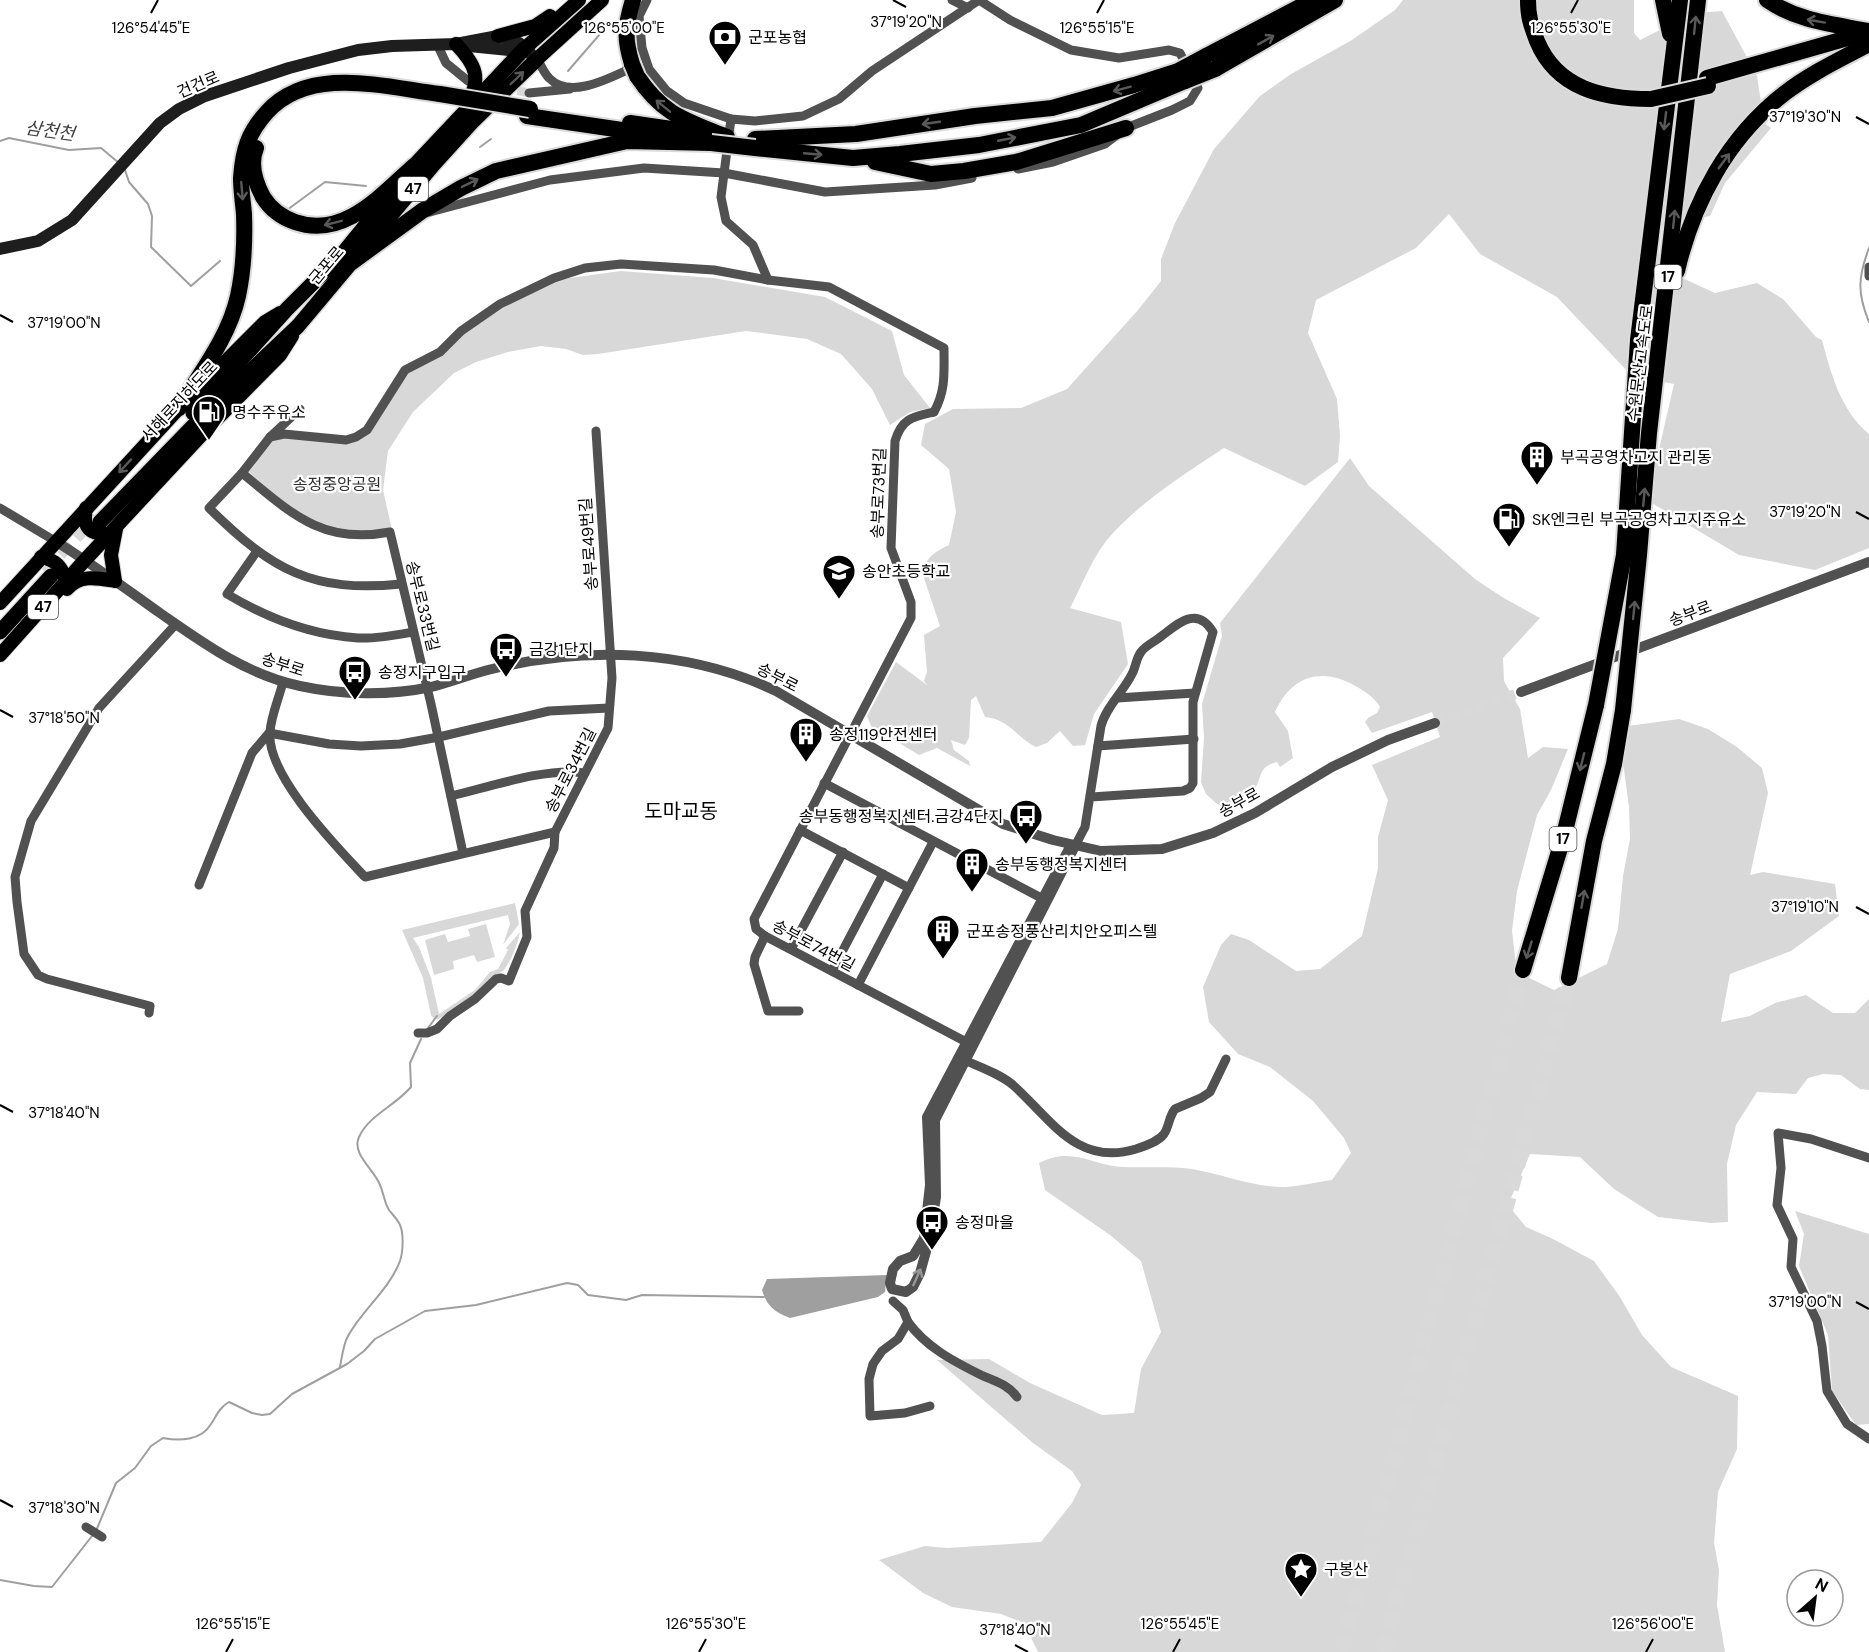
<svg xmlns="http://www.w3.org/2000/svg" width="1869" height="1652" font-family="'DM Sans','Noto Sans KR',sans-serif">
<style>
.green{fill:#d8d8d8}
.water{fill:#9f9f9f}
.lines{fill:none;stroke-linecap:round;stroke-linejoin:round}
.stream{stroke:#9f9f9f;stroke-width:2}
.minor-tunnel{stroke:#d9d9d9;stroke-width:9;stroke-dasharray:9 4.5;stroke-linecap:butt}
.tertiary-tunnel{stroke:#d9d9d9;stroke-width:10;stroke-dasharray:10 5;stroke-linecap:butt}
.trunk-tunnel{stroke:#d9d9d9;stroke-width:15;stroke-dasharray:15 8;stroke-linecap:butt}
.motorway-tunnel{stroke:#d9d9d9;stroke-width:16;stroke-dasharray:16 8;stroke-linecap:butt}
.primary-casing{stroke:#dbdbdb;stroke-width:16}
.trunk-casing{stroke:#dbdbdb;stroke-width:18}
.motorway-casing{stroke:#dbdbdb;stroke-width:20}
.minor{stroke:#515151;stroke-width:9}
.tertiary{stroke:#515151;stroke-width:10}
.secondary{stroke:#1e1e1e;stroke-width:12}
.primary{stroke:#000;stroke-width:14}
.trunk{stroke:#000;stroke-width:15}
.motorway{stroke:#000;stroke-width:16}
.motorway-bridge-casing{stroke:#dbdbdb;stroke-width:20;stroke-linecap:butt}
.motorway-bridge{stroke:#000;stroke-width:16}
.oneway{stroke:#595959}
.oneway2{stroke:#979797}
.ticks{fill:none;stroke:#000;stroke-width:2}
.labels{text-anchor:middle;stroke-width:4.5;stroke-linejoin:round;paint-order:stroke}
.shield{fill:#fff;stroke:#4c4c4c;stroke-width:1.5}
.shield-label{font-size:15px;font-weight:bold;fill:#000}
.poi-label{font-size:16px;fill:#000;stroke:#fff;text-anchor:start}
.street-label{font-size:16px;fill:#000;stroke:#fff}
.park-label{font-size:16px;fill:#2f2f2f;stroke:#fff}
.water-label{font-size:18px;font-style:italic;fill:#404040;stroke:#fff}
.quarter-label{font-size:20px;fill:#000;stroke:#fff}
.ticks-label{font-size:15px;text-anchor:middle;fill:#000;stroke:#fff;stroke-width:4.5;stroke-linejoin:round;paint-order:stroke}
</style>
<rect width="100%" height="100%" fill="#fff"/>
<g class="green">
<path d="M1403,0h231v33l6,7 54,-27 28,-2 35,65 7,47 7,5 -46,55 -15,33 -49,10 -6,24 25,27 35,16 42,-10 26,16 33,38 6,3c9,34 19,71 47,94v114l-54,22 -76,-15 -89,-53 7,-44 17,-74 -42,-8 -75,-79 -77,-43 -31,-40 -33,34 -100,52 -8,33 29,66 3,37 -2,26 -33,24 -81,-38c-38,25 -79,51 -110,84 -20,20 -31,52 -44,76l51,14 7,42 -34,50 -9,31 -12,1 -13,-15 -13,12 -11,4c-19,-9 -27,-28 -51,-30l-9,-21 -5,4 -2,38 -4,7 -14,-5 3,10 15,11 1,5 -33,-18 -18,7 -48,-29 -4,-10 29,-54 31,23 -3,-4 3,-9 -3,-37 16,-9 -18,-54c4,-15 14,-21 27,-27l7,-33 -7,-43 -28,-24 4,-21 28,-15 68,-1 46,-19 71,-79 23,-29v-22l14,-36 39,-74 46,-53 31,-22 61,-34 43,-30z"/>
<path d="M621,271l92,7 112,19 67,34 12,44 26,33 -20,4 -20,13 -18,-36 -31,-35 -34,-15 -61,-8 -148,23 -15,1 -17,-6 -25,-3 -33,6 -32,10 -22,11 -41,39 -25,39 -5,39 9,40c-35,5 -74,-3 -104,-24 -14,-9 -26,-22 -39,-34l23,-31 11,-3 77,2 47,-68 94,-64 54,-28z"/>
<path d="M1350,458l19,28 106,93 27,18 38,21 -37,40 1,23 16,28 8,49 15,-11 25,2 -17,41 -14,25 -20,76 -5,40 5,41 37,18 53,-26 11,-35 5,-53 7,-37 -1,-32 -7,-52 6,-29 51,-7 29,10 29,18 25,21 6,25 -18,82 13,-3 72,12 4,32 -48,35 -61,23 -9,48 29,-6 25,-13 31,-8 27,18h22l14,-14v91l-9,-1 -19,-14 -18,-1 -15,4 -12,16 -39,-2 -21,33 -9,39 1,58 -17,1 -53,-6 -44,-28 -34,-32 -50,-3 -22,51 18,22 27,12 41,22 26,36 22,38 29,32 67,29 -1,53 -19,43 -4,51 5,27 -2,35 8,47h-687l-14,-29 -23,-9 -49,-7 -29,-14 -44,-33 46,-14 22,2 94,-6 31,-39 9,-18 -9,-14 -39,-28 -96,-83 52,-1 41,24 72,32 32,-2 7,-44 20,-37 -20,-71 -31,-26 -65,-45 -6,-27c34,-17 51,2 84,4 23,1 46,-1 69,2 31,5 62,19 94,18 15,-1 31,-5 46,-7l19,-27 -7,-15 -31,-37 -43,-34 -32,-13 -29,-32 -6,-35 18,-42 10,-11 18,6 47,31 24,-2 42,-33 16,-68v-31l10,-37 -16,-35 68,-28 -8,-25 -60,21 -7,-11 3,-4 9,-5 3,-6c-6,-10 -12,-13 -21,-19 -35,-22 -67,-14 -84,24l13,19 5,27 -13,9 -3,-5c-21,5 -14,18 -24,29 -6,8 -16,13 -25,17l-11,-4 -11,-10 -5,-12 3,-44 -2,-34 20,-68 -2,-13z"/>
<path d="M515,903l4,21 -16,21 7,-21 -2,-9 -95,23 6,9 12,31 8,36 36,-24 15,-18 8,-3 10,-19 -2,-2 14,-16c-2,11 -9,30 -17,39 -4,3 -8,4 -12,8 -11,11 -42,42 -57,40l-3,-4 -8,-37 -21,-48z"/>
<polygon points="486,924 495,957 477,962 474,955 453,961 454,969 434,975 425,940 445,934 448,942 470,936 468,929"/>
<polygon points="1795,1211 1869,1234 1869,1424 1856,1425 1832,1391 1828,1335 1799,1266 1804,1234"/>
</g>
<path class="water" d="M887,1275l-2,17 -7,5 -88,21c-16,-6 -23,-12 -28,-28l5,-11z"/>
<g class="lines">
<g class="stream">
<polyline points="568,71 600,34"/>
<polyline points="0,141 9,138 69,150 101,148 119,163"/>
<polyline points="480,147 491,139"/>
<polyline points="125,170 129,182 148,204 152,216 151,247 191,286 220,261"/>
<polyline points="287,210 325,182 366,186"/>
<path d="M1869,248c-11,29 -12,45 0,74"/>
<polyline points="428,1028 437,1016"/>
<path d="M340,1367c2,-10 3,-22 8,-31 14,-26 41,-46 52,-75 3,-9 4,-27 0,-36 -2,-5 -7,-10 -11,-15 -5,-8 -5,-16 -9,-25 -5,-15 -29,-31 -21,-48 10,-22 36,-31 52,-50l-1,-24 11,-24"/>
<path d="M96,1531l20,-48 19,-15 16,-22 12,-8c16,3 38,3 48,-14 6,-9 8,-16 18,-22l23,11 10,2 8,-1 22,-20 55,-30 17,-13 11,-12 50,-28 51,-6 91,-22 11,2 10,10 38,5 16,-5 122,2"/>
<polyline points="0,1580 34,1586 52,1587 92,1536"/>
</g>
<polyline class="minor-tunnel" points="504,88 529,93"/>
<polyline class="tertiary-tunnel" points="1435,723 1521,692"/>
<polyline class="trunk-tunnel" points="43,570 95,516"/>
<g class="motorway-tunnel">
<polyline points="1342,1652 1523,970"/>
<polyline points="1383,1652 1569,978"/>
</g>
<g class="primary-casing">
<g id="primary">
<polyline points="498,36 535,26 550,16"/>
<path d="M456,44c20,21 26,34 11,61"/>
<polyline points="524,49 579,0"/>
<polyline points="537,59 602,0"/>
<path d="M86,508c-4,20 4,27 24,26"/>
<path d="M41,557c15,3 21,10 25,24"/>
<path d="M67,589c13,-15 30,-11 48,-8l-4,-26 5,-26"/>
<polyline points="0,603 179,408 265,322 280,313"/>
<polyline points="0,655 85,560 207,429 280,355 292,336"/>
</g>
</g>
<g class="trunk-casing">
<g id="trunk">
<polyline points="193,413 287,309 344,252 414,166 524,49"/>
<polyline points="100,522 203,416 298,326 434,164 473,121 537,59"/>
<polyline points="0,632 51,576"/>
</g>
</g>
<g class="motorway-casing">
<g id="motorway">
<path d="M1528,0c0,17 3,25 9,41 20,48 66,58 114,58"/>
<polyline points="1663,0 1670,34"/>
<path d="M1767,0c31,21 65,24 101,31"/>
<polyline points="1206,56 1313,0"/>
<path d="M632,64c-8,-26 -7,-38 1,-64"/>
<polyline points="1215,69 1335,0"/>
<path d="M637,76c26,39 48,44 90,61"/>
<polyline points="1707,78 1869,32"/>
<polyline points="527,116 642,133"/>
<polyline points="630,123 706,134"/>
<polyline points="755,139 856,134 975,116 1052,108 1134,85 1178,71"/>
<path d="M256,148c-7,17 -1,34 7,49 8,13 18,20 32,25 49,17 86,-27 119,-56"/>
<polyline points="755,148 853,158 900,154 979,145 1081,125 1185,81"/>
<polyline points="875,162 931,174 964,171 1016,162 1126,128"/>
<polyline points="352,262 422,211 461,188 496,171 627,141 711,143"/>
<path d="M1677,271c16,-69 51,-134 108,-178 26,-20 56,-34 84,-49"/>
<path d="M179,408c22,-36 50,-71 59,-112 6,-28 7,-54 6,-82 -1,-12 -3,-24 -3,-36 2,-28 7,-45 26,-66 43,-47 117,-25 173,-18"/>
<polyline points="1624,555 1638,340 1680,0"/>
<polyline points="1639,555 1649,433 1698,0"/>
<polyline points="1523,970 1564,835 1596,705"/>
<polyline points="1569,978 1594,841 1614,764 1623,710"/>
</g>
</g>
<g class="minor">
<polyline points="647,0 639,16 642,48 649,69 667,91 684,103 731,119 755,121 803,116 839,99 872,71 979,0"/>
<polyline points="952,0 968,8"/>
<polyline points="979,0 1010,20 1071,50 1119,58 1169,50 1180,53 1198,88 1190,101 1172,110 1126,128 1105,144 1053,162 1018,169"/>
<polyline points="437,44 446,63 468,81"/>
<path d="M537,59c4,6 7,14 12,19 22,23 64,-2 87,-12"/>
<polyline points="529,93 570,89"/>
<polyline points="731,119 721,197 726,221 753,245 768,280"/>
<polyline points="430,212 550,180 644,168 724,173 825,192 935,185 972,178"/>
<polyline points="1869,267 1869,276"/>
<path d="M300,409l-30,28 -28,36 -33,35c63,62 103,85 192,76"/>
<path d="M270,437l14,-3 62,6 10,-3 11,-7 38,-60 35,-18 21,-21 39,-27 54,-26 31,-10 36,-4 93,6 54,10 61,7 115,61c0,25 2,42 -10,64 -21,5 -32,6 -39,29l-4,107 20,54v16l-157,301 2,10 9,7 207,109"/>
<path d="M242,473c49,40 80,72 148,59l41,172 32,149"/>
<polyline points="0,508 55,541"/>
<path d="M257,551l-30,43c40,24 84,41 131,44 18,1 38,-3 55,-6"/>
<path d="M283,682c-4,16 -12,34 -13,50 -4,43 67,115 95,145l190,-45 53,-104 4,-50 -16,-247"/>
<polyline points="1117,698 1195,693"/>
<polyline points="1098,746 1194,739"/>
<polyline points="824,783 1047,901"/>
<path d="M451,796c38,-9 96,-29 133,-23"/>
<polyline points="800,830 909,888"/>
<path d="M1075,846l10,-19 16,-101c5,-19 22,-34 31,-52 4,-7 4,-16 9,-22 4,-6 13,-10 18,-14 18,-13 37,-34 54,-6l-20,70v81l-3,5 -7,3 -92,6"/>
<polyline points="199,885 252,753 269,733 329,744 361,746 400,744 439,737 549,711 609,708"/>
<polyline points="765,936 755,957 754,964 768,1011 799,1011"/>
<polyline points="791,949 843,852"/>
<polyline points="832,971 883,874"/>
<polyline points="858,985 933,842"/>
<polyline points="149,1013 150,1006 47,979 38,975 24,954 17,902 15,877 31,821 99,708 176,624"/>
<polyline points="418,1033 427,1033 437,1029 450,1016 475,999 496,979 501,978 509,981 527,937 525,911 554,848 555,832"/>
<path d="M964,1060c16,7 36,14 49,25 38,34 64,82 123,64 9,-3 22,-7 28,-15 5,-7 5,-18 11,-25l26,-11 9,-6 16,-33"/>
<polyline points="1869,1158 1811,1139 1778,1133 1781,1168 1777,1205 1793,1239 1791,1267 1817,1321 1822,1346 1827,1391 1847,1424 1869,1439"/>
<polyline points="893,1301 903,1310 908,1322 898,1339 882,1351 873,1364 869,1379 870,1416 905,1413 930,1406"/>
<path d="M908,1322c18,25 45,39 73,53 13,6 27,9 36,22"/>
<polyline points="86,1527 102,1537"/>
</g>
<g class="tertiary">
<path d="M55,541c36,22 70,47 105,72 43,30 87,62 140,73 41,9 89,10 131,1 20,-5 40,-13 61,-18 93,-23 196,-20 284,22l227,133 50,16 48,11 61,-2 51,-16 42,-20 77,-46 56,-27 47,-17"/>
<polyline points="1521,692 1869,562"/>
<polyline points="1071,845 927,1117 930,1185 924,1238 913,1256 900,1261 893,1269 890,1283 892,1289 906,1292 913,1287 920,1273 929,1241 936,1197 935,1120 1075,846"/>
</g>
<g class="secondary">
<polyline points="459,45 509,50 524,49"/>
<polyline points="0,249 38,241 72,220 160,123 179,109 205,96 289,68 358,50 392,46 456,44 498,36 519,43 531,54"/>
</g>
<use href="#primary" class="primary"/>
<use href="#trunk" class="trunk"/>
<use href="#motorway" class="motorway"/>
<g class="motorway-bridge-casing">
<g id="motorway-bridge">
<polyline points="632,64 637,76"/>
<polyline points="1178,71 1206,56"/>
<polyline points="1185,81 1215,69"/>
<polyline points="440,94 530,109"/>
<polyline points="1651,99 1708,86"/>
<polyline points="711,143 755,148"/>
<polyline points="1596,705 1624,555"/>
<polyline points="1623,710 1639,555"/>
</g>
</g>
<use href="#motorway-bridge" class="motorway-bridge"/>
</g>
<defs><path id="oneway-shaft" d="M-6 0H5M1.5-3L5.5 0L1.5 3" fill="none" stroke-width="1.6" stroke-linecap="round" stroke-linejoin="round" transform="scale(1.5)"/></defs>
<g class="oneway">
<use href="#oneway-shaft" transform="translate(1816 21) rotate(-170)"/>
<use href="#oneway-shaft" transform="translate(1695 25) rotate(-84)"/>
<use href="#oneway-shaft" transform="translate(1266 40) rotate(-29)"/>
<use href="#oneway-shaft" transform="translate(517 78) rotate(-44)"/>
<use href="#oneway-shaft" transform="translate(1122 89) rotate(165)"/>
<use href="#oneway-shaft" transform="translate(663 106) rotate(-141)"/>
<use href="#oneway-shaft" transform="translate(1665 121) rotate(97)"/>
<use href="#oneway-shaft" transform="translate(931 123) rotate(172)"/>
<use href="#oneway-shaft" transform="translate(1007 139) rotate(-11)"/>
<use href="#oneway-shaft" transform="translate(813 154) rotate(5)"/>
<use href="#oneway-shaft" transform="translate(1724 161) rotate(-54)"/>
<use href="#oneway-shaft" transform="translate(470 183) rotate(-26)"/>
<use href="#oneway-shaft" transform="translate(242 191) rotate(85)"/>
<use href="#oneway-shaft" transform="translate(1674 219) rotate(-84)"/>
<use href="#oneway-shaft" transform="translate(333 223) rotate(166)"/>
<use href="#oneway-shaft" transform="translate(125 466) rotate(133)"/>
<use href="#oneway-shaft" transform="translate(1644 497) rotate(-85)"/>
<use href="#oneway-shaft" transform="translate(1634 610) rotate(-84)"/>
<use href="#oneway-shaft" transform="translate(1582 762) rotate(104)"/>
<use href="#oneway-shaft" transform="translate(1583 899) rotate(-80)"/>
<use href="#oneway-shaft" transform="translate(1529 950) rotate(107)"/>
</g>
<use class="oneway2" href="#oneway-shaft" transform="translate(917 1277) rotate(-66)"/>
<path class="ticks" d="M893,0l13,7M151,13l7,-13M624,13l7,-13M1097,13l7,-13M1571,13l7,-13M1856,117l13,7M0,315l13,7M1856,512l13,7M0,710l13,7M1856,907l13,7M0,1105l13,7M1856,1302l13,7M0,1500l13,7M1015,1645l13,7M226,1652l7,-13M699,1652l7,-13M1173,1652l7,-13M1646,1652l7,-13"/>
<defs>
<g id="bank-pin" transform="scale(1.725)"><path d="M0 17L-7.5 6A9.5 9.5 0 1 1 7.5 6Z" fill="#000" stroke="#fff"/><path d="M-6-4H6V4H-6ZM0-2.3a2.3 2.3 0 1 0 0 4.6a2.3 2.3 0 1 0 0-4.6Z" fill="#fff"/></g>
<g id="fuel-pin" transform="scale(1.725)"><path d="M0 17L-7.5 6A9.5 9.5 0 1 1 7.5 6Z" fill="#000" stroke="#fff"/><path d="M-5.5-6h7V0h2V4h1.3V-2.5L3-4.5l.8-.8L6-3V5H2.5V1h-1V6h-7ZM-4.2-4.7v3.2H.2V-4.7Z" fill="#fff"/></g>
<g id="building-pin" transform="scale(1.725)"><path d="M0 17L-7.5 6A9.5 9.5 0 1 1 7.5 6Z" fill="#000" stroke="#fff"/><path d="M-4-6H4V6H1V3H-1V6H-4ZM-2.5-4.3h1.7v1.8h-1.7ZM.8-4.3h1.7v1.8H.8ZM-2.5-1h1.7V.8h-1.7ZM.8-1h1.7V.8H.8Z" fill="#fff"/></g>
<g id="school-pin" transform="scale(1.725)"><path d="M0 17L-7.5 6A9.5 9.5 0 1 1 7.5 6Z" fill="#000" stroke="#fff"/><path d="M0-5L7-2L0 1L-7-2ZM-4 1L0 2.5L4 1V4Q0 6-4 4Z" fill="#fff"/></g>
<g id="bus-pin" transform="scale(1.725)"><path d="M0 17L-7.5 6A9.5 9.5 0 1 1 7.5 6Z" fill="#000" stroke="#fff"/><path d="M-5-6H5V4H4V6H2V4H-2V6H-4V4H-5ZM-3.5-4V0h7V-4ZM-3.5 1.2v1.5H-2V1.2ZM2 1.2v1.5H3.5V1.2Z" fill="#fff"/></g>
<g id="sight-pin" transform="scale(1.725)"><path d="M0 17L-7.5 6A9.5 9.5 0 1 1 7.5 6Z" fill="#000" stroke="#fff"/><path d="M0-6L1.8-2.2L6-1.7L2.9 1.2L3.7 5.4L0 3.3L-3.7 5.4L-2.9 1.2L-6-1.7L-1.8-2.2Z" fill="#fff"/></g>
</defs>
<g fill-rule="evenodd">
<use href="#bank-pin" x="725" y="37"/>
<use href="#fuel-pin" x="209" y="412"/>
<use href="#building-pin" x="1537" y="457"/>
<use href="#fuel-pin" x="1509" y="519"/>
<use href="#school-pin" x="839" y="571"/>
<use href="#bus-pin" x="506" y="649"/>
<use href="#bus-pin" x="355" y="672"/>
<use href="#building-pin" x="806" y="734"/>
<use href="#bus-pin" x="1026" y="816"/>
<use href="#building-pin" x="972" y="864"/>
<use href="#building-pin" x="943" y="931"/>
<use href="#bus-pin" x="932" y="1222"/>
<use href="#sight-pin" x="1301" y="1569"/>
</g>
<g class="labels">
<g class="shield">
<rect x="398" y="177" width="30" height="24" rx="4.5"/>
<rect x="1654.5" y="265" width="27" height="24" rx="4.5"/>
<rect x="28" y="595" width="30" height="24" rx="4.5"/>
<rect x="1549.5" y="827" width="27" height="24" rx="4.5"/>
</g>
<g class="shield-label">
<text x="413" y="194">47</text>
<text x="1668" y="282">17</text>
<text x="43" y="612">47</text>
<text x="1563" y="844">17</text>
</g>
<g class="poi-label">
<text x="748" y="43">군포농협</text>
<text x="232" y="418">명수주유소</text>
<text x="1560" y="463">부곡공영차고지 관리동</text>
<text x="1532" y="525">SK엔크린 부곡공영차고지주유소</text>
<text x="862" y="577">송안초등학교</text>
<text x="529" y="655">금강1단지</text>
<text x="378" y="678">송정지구입구</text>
<text x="829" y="740">송정119안전센터</text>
<text x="1003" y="822" text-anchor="end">송부동행정복지센터.금강4단지</text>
<text x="995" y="870">송부동행정복지센터</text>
<text x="966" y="937">군포송정풍산리치안오피스텔</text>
<text x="955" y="1228">송정마을</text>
<text x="1324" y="1575">구봉산</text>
</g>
<g class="street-label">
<text transform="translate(198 84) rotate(-23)" y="6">건건로</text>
<text transform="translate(326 265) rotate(-50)" y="6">군포로</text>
<text transform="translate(1640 363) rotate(-83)" y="6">수원문산고속도로</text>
<text transform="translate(179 401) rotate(-47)" y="6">서해로지하도로</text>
<text transform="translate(878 493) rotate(-88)" y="6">송부로73번길</text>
<text transform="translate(588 544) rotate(-94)" y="6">송부로49번길</text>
<text transform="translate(423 606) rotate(76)" y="6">송부로33번길</text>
<text transform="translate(1690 613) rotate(-21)" y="6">송부로</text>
<text transform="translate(283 664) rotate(18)" y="6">송부로</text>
<text transform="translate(778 677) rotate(27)" y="6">송부로</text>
<text transform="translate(570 770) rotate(-63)" y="6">송부로34번길</text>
<text transform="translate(1239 802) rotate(-29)" y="6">송부로</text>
<text transform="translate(814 945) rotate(28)" y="6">송부로74번길</text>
</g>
<g class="park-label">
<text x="337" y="490">송정중앙공원</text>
</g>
<g class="water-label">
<text transform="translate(50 131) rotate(8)" y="6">삼천천</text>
</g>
<g class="quarter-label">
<text x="681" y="818">도마교동</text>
</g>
</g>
<g class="ticks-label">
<text x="906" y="27">37°19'20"N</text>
<text x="151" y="33">126°54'45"E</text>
<text x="624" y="33">126°55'00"E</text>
<text x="1097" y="33">126°55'15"E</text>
<text x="1571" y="33">126°55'30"E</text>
<text x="1805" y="122">37°19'30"N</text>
<text x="64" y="328">37°19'00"N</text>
<text x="1805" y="517">37°19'20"N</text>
<text x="64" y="723">37°18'50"N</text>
<text x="1805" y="912">37°19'10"N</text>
<text x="64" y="1118">37°18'40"N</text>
<text x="1805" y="1307">37°19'00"N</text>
<text x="64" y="1513">37°18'30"N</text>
<text x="233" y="1629">126°55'15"E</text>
<text x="706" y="1629">126°55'30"E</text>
<text x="1180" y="1629">126°55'45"E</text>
<text x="1653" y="1629">126°56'00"E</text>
<text x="1015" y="1635">37°18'40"N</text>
</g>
<g transform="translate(1815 1598) rotate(28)"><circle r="28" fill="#ffffff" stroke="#999999" stroke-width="1.5"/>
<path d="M0-4.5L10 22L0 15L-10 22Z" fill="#000000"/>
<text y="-9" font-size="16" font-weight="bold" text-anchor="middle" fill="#000000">N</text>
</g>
</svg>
